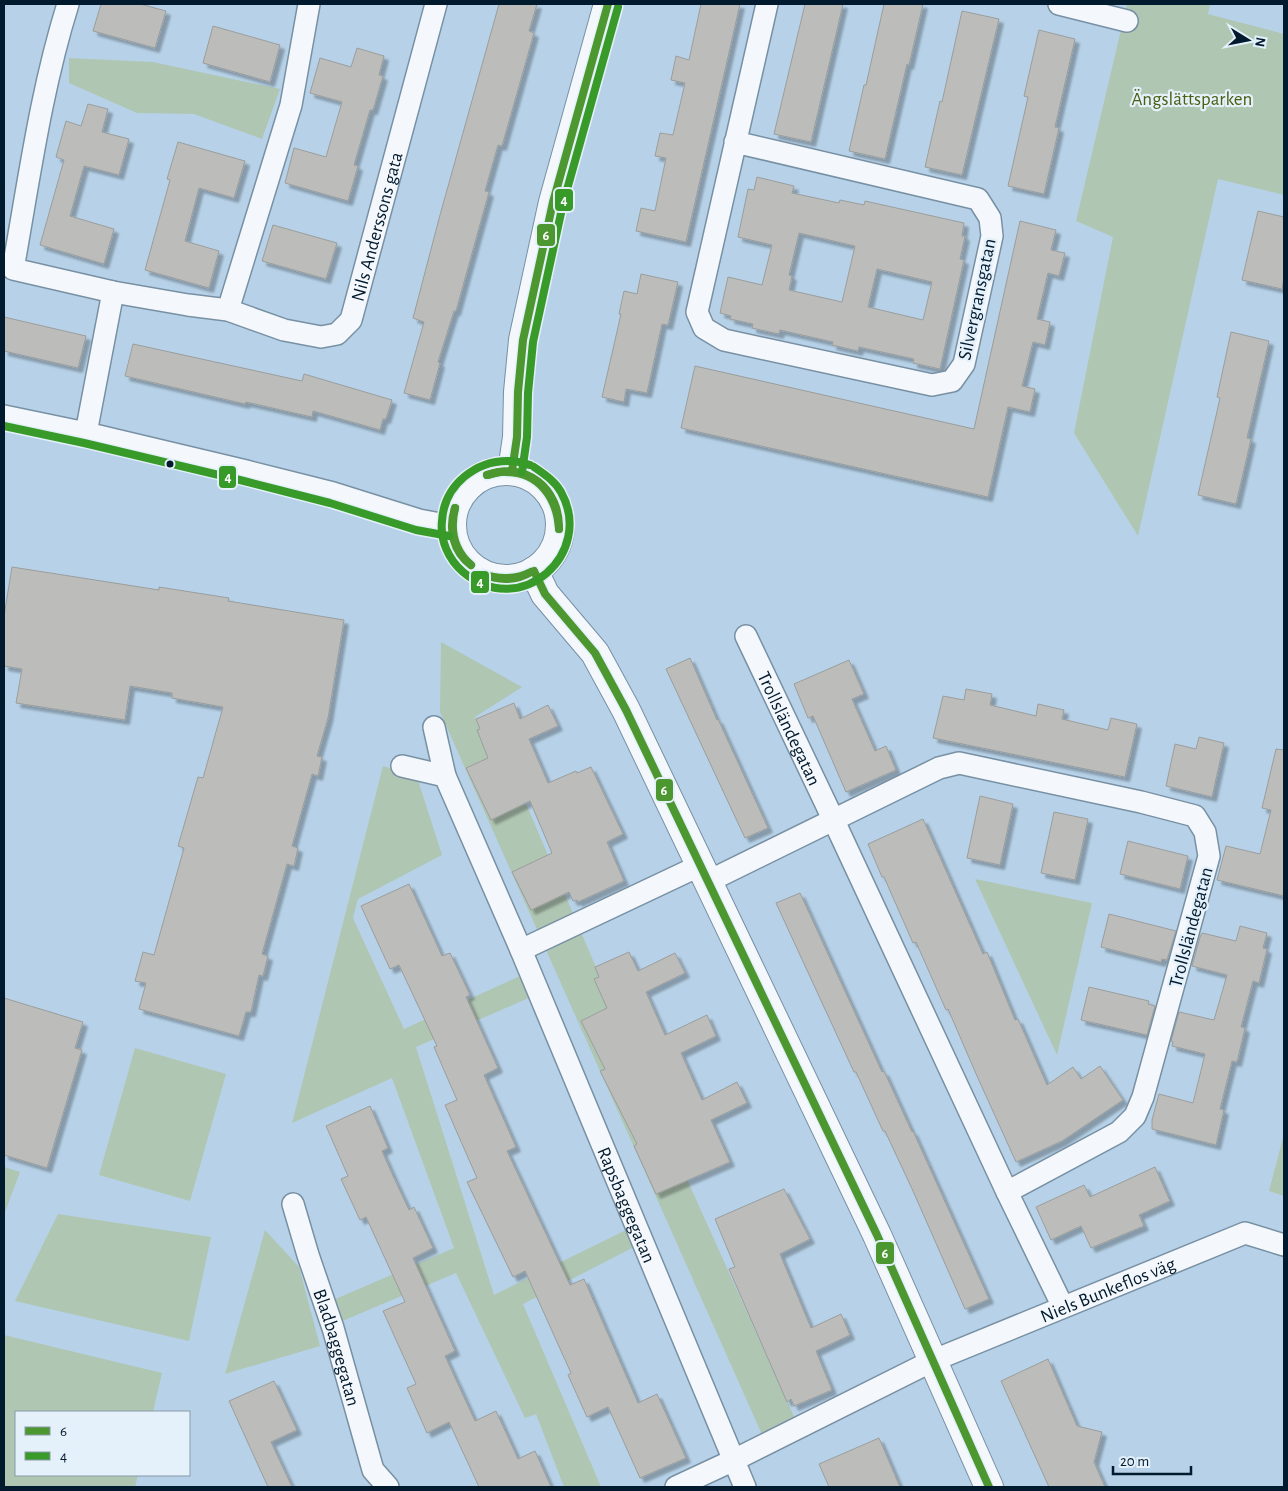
<svg xmlns="http://www.w3.org/2000/svg" width="1288" height="1491" font-family="'Alegreya Sans',sans-serif">
<style>
.green{fill:#afc6b2}
.building{fill:#bcbdbb;stroke:#9a9d9c;fill-rule:evenodd;filter:url(#shadow)}
.lines{fill:none;stroke-linecap:round;stroke-linejoin:round}
.street-casing{stroke:#7890a3;stroke-width:24}
.secondary-casing{stroke:#7890a3;stroke-width:30}
.street{stroke:#f4f8fc;stroke-width:21}
.secondary{stroke:#f4f8fc;stroke-width:28}
.bus-1-casing{stroke:#e4f0fa;stroke-width:11}
.bus-2-casing{stroke:#e4f0fa;stroke-width:11}
.bus-1{stroke:#4c972f;stroke-width:8}
.bus-2{stroke:#389a28;stroke-width:8}
.bus-dot{fill:#021a2d;stroke:#e4f0fa;stroke-width:2}
.labels{text-anchor:middle;stroke-width:4.5;stroke-linejoin:round;paint-order:stroke}
.park-label{font-size:19px;fill:#495f10;stroke:#e4f0fa}
.street-label{font-size:19px;fill:#021a2d;stroke:#e4f0fa}
.line-badge{stroke:#e4f0fa;stroke-width:2}
.badge-label{font-size:14px;text-anchor:middle;font-weight:bold;fill:#fff}
</style>
<defs>
<filter id="shadow"><feDropShadow dx="4.5" dy="4.5" stdDeviation="1" flood-color="#0004"/></filter>
</defs>
<rect width="100%" height="100%" fill="#b7d2e8"/>
<g class="green">
<polygon points="1127,4 1210,4 1208,14 1284,34 1284,195 1218,179 1138,536 1074,433 1113,237 1076,221"/>
<polygon points="69,58 153,62 280,89 262,139 194,114 137,113 69,83"/>
<polygon points="441,642 522,687 475,717 505,784 524,799 685,1175 796,1421 764,1439 440,712"/>
<polygon points="383,766 417,777 442,855 358,899 353,918 404,1029 522,975 531,997 416,1047 494,1295 628,1229 636,1246 523,1304 601,1487 564,1487 536,1414 525,1418 456,1273 340,1322 333,1300 454,1248 392,1078 292,1123"/>
<polygon points="975,879 1092,903 1057,1055"/>
<polygon points="135,1048 226,1074 190,1201 99,1175"/>
<polygon points="1284,1134 1284,1196 1269,1191"/>
<polygon points="4,1167 20,1172 4,1215"/>
<polygon points="58,1214 211,1237 189,1341 15,1301"/>
<polygon points="265,1230 299,1267 320,1346 225,1374"/>
<polygon points="4,1335 162,1373 153,1412 16,1412 16,1475 138,1475 135,1487 4,1487"/>
</g>
<g class="building">
<polygon points="101,4 140,4 166,11 155,48 93,31"/>
<polygon points="499,4 537,4 529,31 534,33 502,146 498,145 485,191 489,192 456,311 454,311 438,362 440,363 430,400 404,393 424,322 413,318 440,215"/>
<polygon points="701,4 740,4 686,242 636,231 641,208 655,211 666,158 655,156 660,133 673,135 685,83 671,80 676,56 689,60"/>
<polygon points="805,4 843,4 811,142 774,134"/>
<polygon points="884,4 923,4 909,65 907,64 885,159 849,151 864,85 866,85"/>
<polygon points="962,11 999,19 962,175 925,167 940,101 942,102"/>
<polygon points="213,26 280,45 270,82 203,63"/>
<polygon points="1039,30 1075,39 1055,127 1059,128 1044,194 1008,186 1028,97 1024,96"/>
<polygon points="357,48 384,56 379,75 383,76 373,110 370,110 354,165 358,166 348,201 285,183 294,148 326,157 342,102 310,93 320,58 351,67"/>
<polygon points="88,104 108,109 102,132 129,139 119,175 84,166 70,216 114,229 104,264 40,245 64,160 56,157 66,121 81,126"/>
<polygon points="178,142 245,161 234,198 199,188 185,241 219,251 209,288 145,270 170,180 167,179"/>
<path d="M757,177l37,9 -2,7 47,10 1,-3 24,5 1,-4 99,22 -2,13h3l-5,23 4,1 -24,109 -27,-6 1,-4 -55,-12 -1,4 -26,-6 1,-3 -53,-12 -1,4 -27,-6 1,-4 -23,-5 1,-3 -11,-3 8,-36 34,8 10,-40 -34,-8 10,-48 6,1zM799,233l56,13 -13,56 -53,-12 3,-14 -3,-1zM877,269l55,13 -9,38 -55,-13z"/>
<polygon points="1258,211 1284,217 1284,278 1282,289 1242,280"/>
<polygon points="1020,221 1056,230 1051,250 1065,253 1059,276 1048,273 1037,319 1050,322 1045,345 1033,342 1022,386 1035,389 1030,412 1008,407 988,497 681,428 695,366 974,429"/>
<polygon points="273,225 337,243 326,279 262,261"/>
<polygon points="641,274 678,282 668,325 662,324 647,393 626,389 624,402 602,397 621,314 619,314 624,291 637,294"/>
<polygon points="4,317 86,336 78,368 4,351"/>
<polygon points="1231,332 1269,341 1247,438 1251,439 1236,504 1198,495 1220,398 1217,397"/>
<polygon points="133,344 302,381 304,374 392,400 386,419 383,419 380,430 313,411 312,417 246,402 245,404 125,376"/>
<polygon points="12,567 159,590 159,587 229,598 228,601 344,620 328,718 317,756 322,757 318,776 312,774 292,846 298,848 294,866 287,864 262,954 268,956 263,976 259,975 251,1012 246,1012 239,1036 139,1009 146,983 135,981 143,952 154,955 184,848 178,846 198,777 203,778 223,707 172,698 172,693 130,686 125,720 16,703 22,669 4,666 4,616"/>
<polygon points="690,658 717,720 718,719 768,828 745,838 666,669"/>
<polygon points="849,660 864,694 852,699 875,751 886,746 896,770 846,792 813,716 808,718 794,684"/>
<polygon points="966,689 992,694 990,705 1036,716 1038,704 1064,710 1062,719 1108,730 1111,718 1137,724 1125,777 933,738 943,696 964,700"/>
<polygon points="514,703 520,719 548,705 558,726 529,739 548,783 576,771 577,773 591,767 623,834 607,842 624,881 578,902 577,900 573,901 569,892 531,910 512,872 552,853 530,801 491,820 466,768 488,758 477,730 480,729 476,719"/>
<polygon points="1199,737 1224,743 1212,797 1166,786 1175,744 1196,749"/>
<polygon points="1276,749 1284,750 1284,896 1217,880 1226,846 1260,854 1271,810 1262,808"/>
<polygon points="980,796 1013,804 1000,865 967,858"/>
<polygon points="1054,812 1088,819 1075,880 1041,873"/>
<polygon points="923,819 983,954 987,952 1015,1020 1018,1019 1047,1085 1073,1067 1081,1079 1100,1066 1123,1100 1062,1141 1016,1162 977,1076 948,1009 946,1010 916,942 913,943 884,877 882,877 868,844"/>
<polygon points="1128,841 1188,856 1180,889 1120,874"/>
<polygon points="409,884 442,956 450,953 470,995 466,997 498,1068 484,1075 516,1147 507,1151 570,1285 584,1279 638,1403 657,1394 686,1458 640,1478 608,1407 587,1417 568,1375 571,1373 525,1271 513,1277 467,1182 477,1178 445,1105 457,1100 434,1047 437,1046 399,965 390,969 361,906"/>
<polygon points="800,893 882,1072 884,1071 912,1132 913,1131 989,1299 965,1309 913,1191 885,1131 883,1131 856,1072 854,1072 776,903"/>
<polygon points="1109,914 1176,931 1167,960 1162,959 1161,962 1101,947"/>
<polygon points="1240,926 1267,933 1263,948 1267,949 1259,983 1253,981 1241,1027 1245,1028 1237,1062 1232,1061 1220,1109 1224,1110 1216,1145 1152,1129 1152,1120 1159,1094 1193,1103 1205,1054 1172,1046 1173,1042 1171,1041 1179,1012 1214,1020 1227,975 1192,966 1200,937 1202,933 1236,941"/>
<polygon points="629,952 638,971 675,953 685,973 646,992 665,1035 707,1015 716,1036 681,1053 702,1100 737,1082 747,1103 711,1120 730,1162 656,1194 634,1146 637,1144 600,1071 605,1069 581,1021 607,1008 594,979 599,977 595,967"/>
<polygon points="1089,987 1149,1001 1148,1004 1155,1006 1147,1035 1081,1020"/>
<polygon points="4,998 83,1022 75,1048 82,1050 47,1168 4,1155"/>
<polygon points="370,1106 388,1148 382,1151 394,1178 409,1210 414,1207 433,1248 413,1258 455,1351 445,1356 475,1421 496,1411 518,1459 535,1451 551,1487 479,1487 449,1422 427,1433 407,1388 416,1384 383,1311 405,1302 366,1217 360,1220 341,1179 348,1176 326,1126"/>
<polygon points="1155,1167 1170,1201 1139,1215 1144,1226 1091,1248 1081,1226 1051,1240 1036,1207 1084,1185 1090,1197"/>
<polygon points="784,1189 810,1239 780,1254 811,1328 841,1314 850,1335 816,1351 832,1390 794,1406 791,1399 787,1402 729,1269 735,1267 715,1219"/>
<polygon points="1048,1359 1077,1426 1102,1432 1094,1462 1105,1487 1049,1487 1001,1381"/>
<polygon points="274,1381 297,1430 271,1442 292,1487 268,1487 229,1401"/>
<polygon points="879,1438 900,1487 829,1487 819,1464"/>
</g>
<g class="lines">
<g class="street-casing">
<g id="street">
<path id="s1" d="M68,4c-27,86 -39,176 -55,265l100,23 75,13 40,5 56,20 37,7 16,-3 14,-14 85,-316"/>
<polyline points="1059,4 1127,21"/>
<polyline points="735,142 978,199 990,218 992,236 964,364 952,381 932,385 724,340 704,328 697,312 767,4"/>
<polyline points="228,310 291,105 309,4"/>
<polyline points="4,416 86,433 246,471 333,493 419,520 451,526"/>
<polyline points="86,433 113,292"/>
<path id="s2" d="M746,636l88,185 173,371 56,115"/>
<polyline points="434,727 445,776"/>
<path id="s3" d="M402,766l43,10 76,174 224,537"/>
<polyline points="709,881 939,768 959,763 1141,802 1195,816 1205,832 1209,856 1143,1097 1135,1116 1119,1132 1007,1192"/>
<polyline points="521,950 701,865"/>
<path id="s4" d="M293,1204l15,51 25,73 40,142 15,17"/>
<path id="s5" d="M676,1487l58,-27 198,-99 313,-128 39,12"/>
</g>
</g>
<g class="secondary-casing">
<g id="secondary">
<polyline points="512,471 517,437 518,392 523,340 553,202 608,4"/>
<circle cx="506" cy="525" r="54"/>
<polyline points="534,571 545,594 595,653 626,710 877,1235 989,1487"/>
</g>
</g>
<use href="#street" class="street"/>
<use href="#secondary" class="secondary"/>
<g class="bus-1-casing">
<g id="bus-1">
<polyline points="512,471 517,437 518,392 523,340 553,202 608,4"/>
<path d="M487,475c39,-14 73,13 72,54"/>
<path d="M487,475c6,-1 13,-4 19,-3 33,0 51,26 53,57"/>
<path d="M455,508c-5,21 -1,42 16,57"/>
<path d="M455,508c-7,21 -2,44 16,57"/>
<polyline points="534,571 545,594 595,653 626,710 877,1235 989,1487"/>
<path d="M483,574c16,6 33,5 48,-2"/>
<path d="M483,574c15,7 34,7 48,-2"/>
</g>
</g>
<g class="bus-2-casing">
<g id="bus-2">
<polyline points="4,426 84,443 244,481 330,503 416,530 449,536"/>
<path d="M530,465c-6,-1 -12,-4 -18,-4 -36,-2 -68,24 -70,60 -2,19 6,38 21,51 58,49 132,-19 98,-80 -6,-11 -17,-18 -27,-25"/>
<polyline points="522,472 527,437 528,393 533,342 563,204 618,7"/>
</g>
</g>
<use href="#bus-1" class="bus-1"/>
<use href="#bus-2" class="bus-2"/>
</g>
<circle class="bus-dot" cx="170" cy="464" r="4.5"/>
<g class="labels">
<g class="park-label">
<text x="1192" y="105">Ängslättsparken</text>
</g>
<g class="street-label">
<text dy="7" stroke="none"><textPath href="#s1" startOffset="720">Nils Anderssons gata</textPath></text>
<text transform="translate(976 299) rotate(-78)" y="7">Silvergransgatan</text>
<text dy="7" stroke="none"><textPath href="#s2" startOffset="102">Trollsländegatan</textPath></text>
<text transform="translate(1190 927) rotate(-75)" y="7">Trollsländegatan</text>
<text dy="7" stroke="none"><textPath href="#s3" startOffset="510">Rapsbaggegatan</textPath></text>
<text dy="7" stroke="none"><textPath href="#s5" startOffset="475">Niels Bunkeflos väg</textPath></text>
<text dy="7" stroke="none"><textPath href="#s4" startOffset="150">Bladbaggegatan</textPath></text>
</g>
</g>
<g class="line-badge">
<rect x="554" y="188" width="20" height="24" rx="5" fill="#389a28"/>
<rect x="536" y="223" width="20" height="24" rx="5" fill="#4c972f"/>
<rect x="218" y="465" width="19" height="24" rx="5" fill="#389a28"/>
<rect x="470" y="570" width="20" height="24" rx="5" fill="#389a28"/>
<rect x="655" y="778" width="19" height="24" rx="5" fill="#4c972f"/>
<rect x="875" y="1241" width="20" height="24" rx="5" fill="#4c972f"/>
</g>
<g class="badge-label">
<text x="564" y="205">4</text>
<text x="546" y="240">6</text>
<text x="228" y="482">4</text>
<text x="480" y="587">4</text>
<text x="664" y="795">6</text>
<text x="885" y="1258">6</text>
</g>
<rect width="1288" height="1491" fill="none" stroke="#021a2d" stroke-width="10"/>
<rect x="15" y="1411" width="175" height="65" fill="#e4f0fa" stroke="#8a9aa8"/>
<rect x="25" y="1427" width="25" height="8" fill="#4c972f" stroke="#8a9aa8"/>
<text x="60" y="1436" font-size="15" fill="#021a2d">6</text>
<rect x="25" y="1452" width="25" height="8" fill="#389a28" stroke="#8a9aa8"/>
<text x="60" y="1461" font-size="15" fill="#021a2d">4</text>
<g transform="translate(1248 40) rotate(100)" stroke="#e4f0fa" stroke-width="4" paint-order="stroke">
<path d="M0-4L9 19L0 12L-9 19Z" fill="#021a2d"/>
<text y="-8" font-size="14" font-weight="bold" text-anchor="middle" fill="#021a2d">N</text>
</g>
<path d="M1113 1466v8h78v-8" fill="none" stroke="#021a2d" stroke-width="2.5"/>
<text x="1120" y="1466" font-size="15" fill="#021a2d" stroke="#e4f0fa" stroke-width="4" paint-order="stroke">20 m</text>
</svg>
